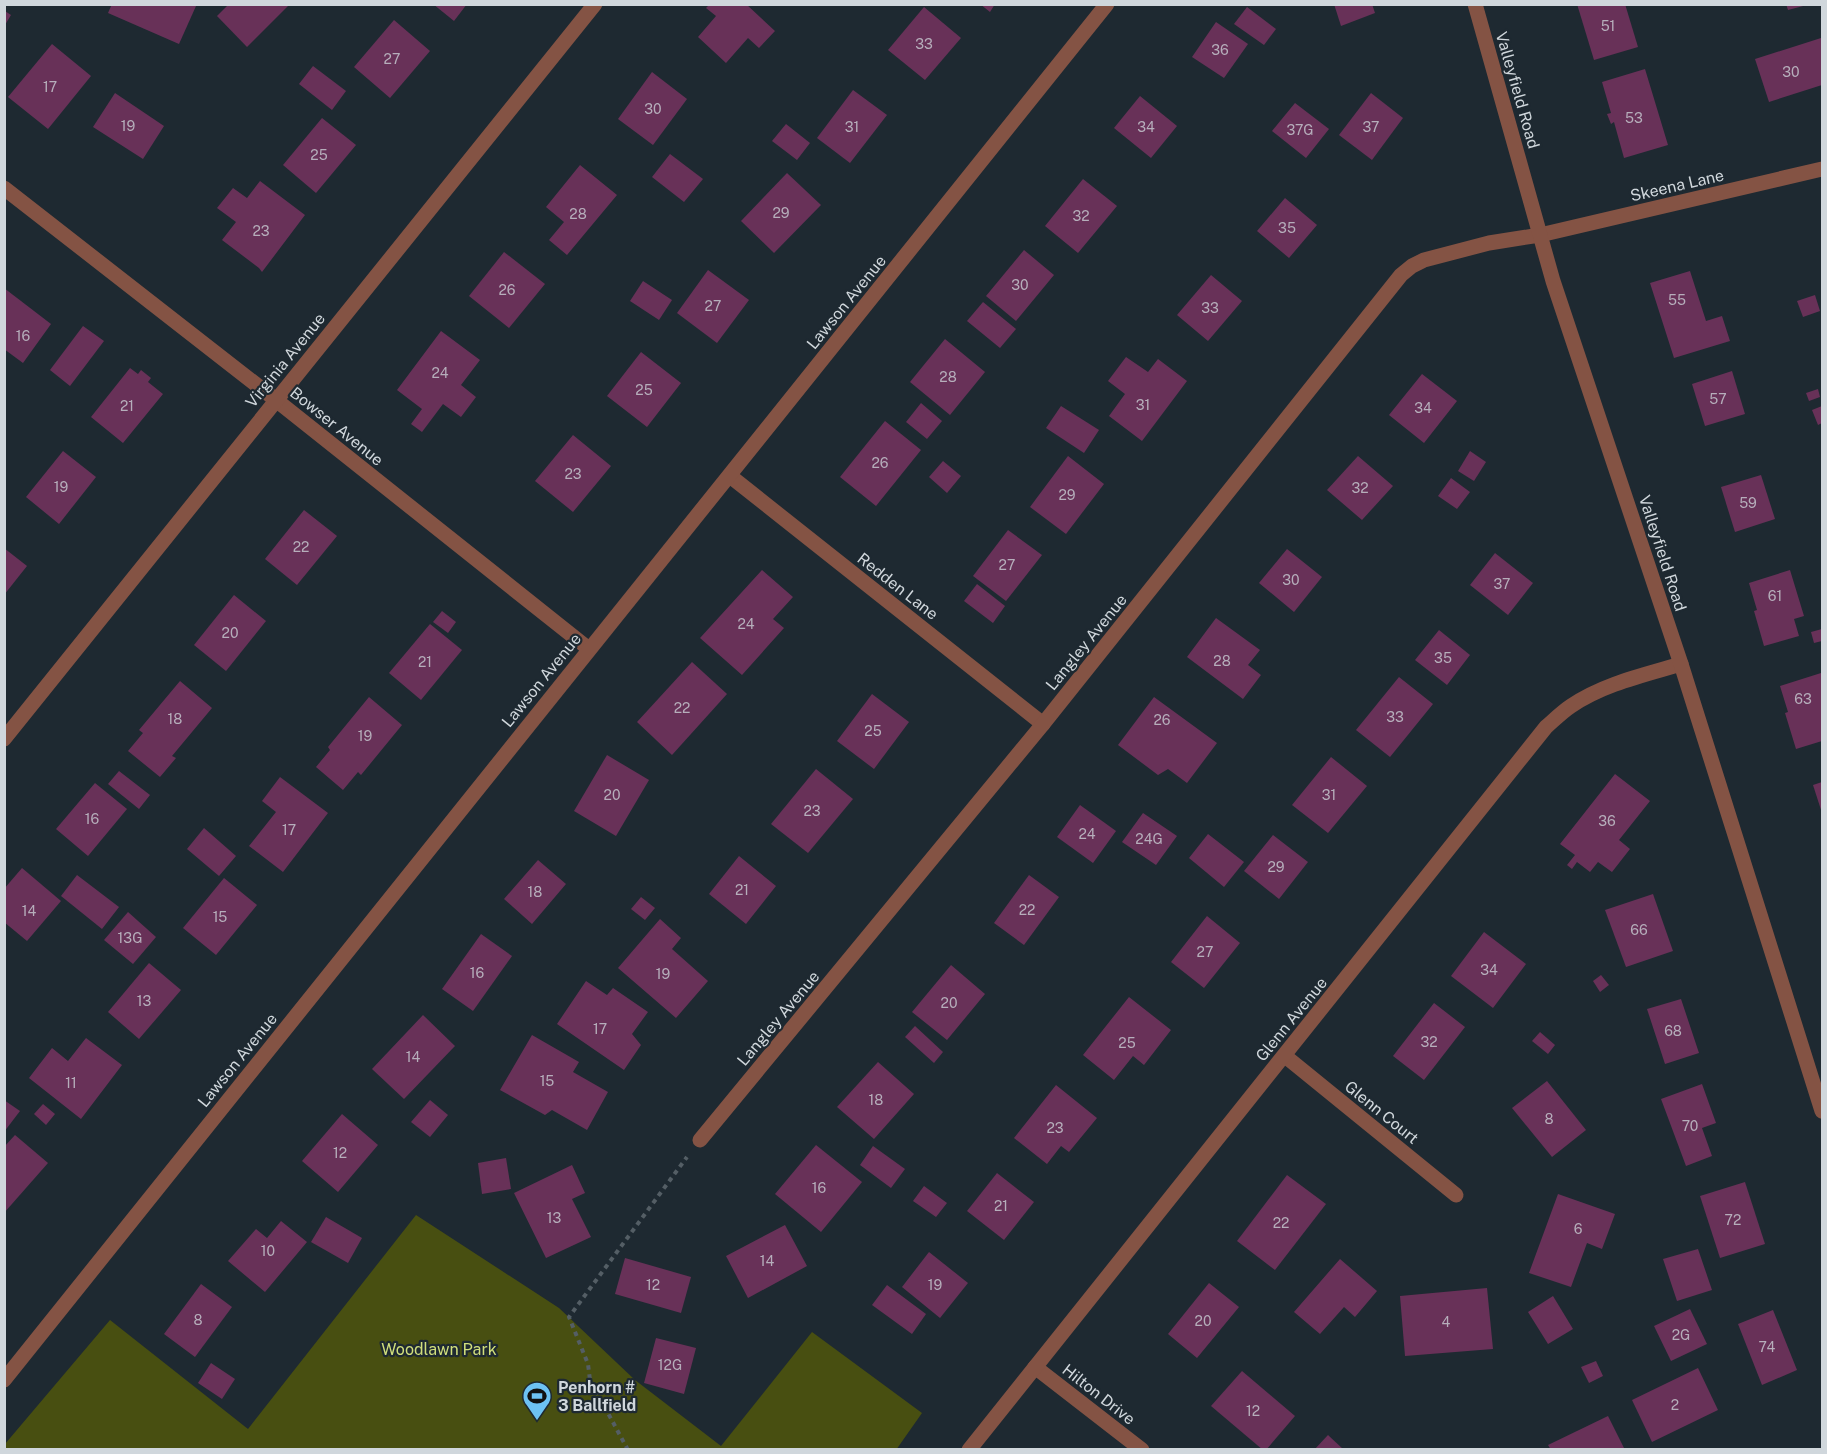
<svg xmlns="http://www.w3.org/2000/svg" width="1827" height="1454" font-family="'Public Sans',sans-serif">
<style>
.green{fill:#484f11}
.building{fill:#683158}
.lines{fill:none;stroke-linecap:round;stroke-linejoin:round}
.path{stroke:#545e65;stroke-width:4;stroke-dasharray:4.5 4.5;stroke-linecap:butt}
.minor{stroke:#845344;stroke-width:15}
.tertiary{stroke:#845344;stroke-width:15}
.labels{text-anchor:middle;stroke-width:4.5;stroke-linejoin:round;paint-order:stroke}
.number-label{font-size:14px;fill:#b6aebb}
.street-label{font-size:16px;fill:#d0d7dc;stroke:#1e2931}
.park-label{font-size:16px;fill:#d1df7c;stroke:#1e2931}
.poi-label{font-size:16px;font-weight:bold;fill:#d0d7dc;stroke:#1e2931;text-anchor:start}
</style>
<rect width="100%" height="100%" fill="#1e2931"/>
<polygon class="green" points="416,1215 559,1308 635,1380 721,1446 812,1332 922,1413 896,1450 5,1449 5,1444 110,1320 248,1429"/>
<g class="building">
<polygon points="112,4 192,4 196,6 179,44 108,13"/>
<polygon points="229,4 290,4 247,47 217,16"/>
<polygon points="433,4 467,4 454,21"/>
<polygon points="710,4 746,4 775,31 759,48 748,38 726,63 698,37 716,16 706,8"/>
<polygon points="980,4 995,4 990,12"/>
<polygon points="1334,4 1372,4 1375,13 1341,26"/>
<polygon points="1577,4 1625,4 1638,47 1594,60"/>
<polygon points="1786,4 1807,4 1807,5 1788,10"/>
<polygon points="924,7 961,38 925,80 888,50"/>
<polygon points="1247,7 1276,29 1264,45 1234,24"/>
<polygon points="5,11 11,15 5,25"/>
<polygon points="394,20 430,51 390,98 354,67"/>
<polygon points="1216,22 1248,44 1224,78 1192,57"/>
<polygon points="1821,38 1822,43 1822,85 1769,102 1755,59"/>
<polygon points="52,44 91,76 48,129 8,97"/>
<polygon points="313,66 346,91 332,110 299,84"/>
<polygon points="1645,69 1668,145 1624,158 1614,122 1611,124 1607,114 1611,113 1602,82"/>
<polygon points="652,72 687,99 653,145 618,119"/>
<polygon points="853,90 887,115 850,163 817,138"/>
<polygon points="115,93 164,126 143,159 93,127"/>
<polygon points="1371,93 1403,118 1372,160 1339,135"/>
<polygon points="1140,96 1177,126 1151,158 1114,128"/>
<polygon points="1295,103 1329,129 1306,158 1272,131"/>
<polygon points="322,118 356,145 316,193 283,165"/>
<polygon points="786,124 810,143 797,160 772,141"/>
<polygon points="670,154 703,179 684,202 652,177"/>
<polygon points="580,165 617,195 567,255 549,240 564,222 546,207"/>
<polygon points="787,173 821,205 774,253 741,221"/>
<polygon points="1083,179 1117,206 1078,253 1045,226"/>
<polygon points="260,181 305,215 262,272 259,268 222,240 236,222 217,208 233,188 247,198"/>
<polygon points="1285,198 1317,225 1289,258 1257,231"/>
<polygon points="1024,250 1054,275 1016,321 986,296"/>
<polygon points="504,252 545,284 509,328 469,296"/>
<polygon points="708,270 749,300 717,343 677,313"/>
<polygon points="1690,271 1706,321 1722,316 1730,341 1674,358 1650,283"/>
<polygon points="1211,275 1242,301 1208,341 1177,315"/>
<polygon points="643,281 672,300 659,320 630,301"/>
<polygon points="4,288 51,324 23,363 4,349"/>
<polygon points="1815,295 1820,311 1803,317 1797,301"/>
<polygon points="983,302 1016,329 1000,348 967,321"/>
<polygon points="83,326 104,341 70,386 50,370"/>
<polygon points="441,331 480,360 461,385 476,397 461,417 443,404 422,432 411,424 422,409 397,390"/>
<polygon points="945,339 985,372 950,415 910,382"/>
<polygon points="641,352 681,383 647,427 607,396"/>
<polygon points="1126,357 1148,372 1158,359 1187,381 1142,441 1109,416 1125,394 1108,381"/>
<polygon points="130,368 138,374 141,370 151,378 148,382 163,394 123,443 91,417"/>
<polygon points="1732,371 1745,414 1705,426 1692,384"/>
<polygon points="1422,374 1457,401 1424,443 1389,415"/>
<polygon points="1818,389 1820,397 1809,401 1806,393"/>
<polygon points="921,403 942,421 927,439 906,422"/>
<polygon points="1061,406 1099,430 1084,453 1046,428"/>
<polygon points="1822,406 1822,423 1818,425 1812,410"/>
<polygon points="885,421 921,450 876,506 840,477"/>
<polygon points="573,435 611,466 573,512 535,481"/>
<polygon points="63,451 96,477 59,524 26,497"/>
<polygon points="1470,451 1486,462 1474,481 1458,471"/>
<polygon points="1068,456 1104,484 1066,534 1030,507"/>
<polygon points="1358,456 1393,486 1362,520 1327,490"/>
<polygon points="943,461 961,476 947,493 929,477"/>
<polygon points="1761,475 1775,519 1735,532 1721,487"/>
<polygon points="1451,478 1470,492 1457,509 1438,496"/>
<polygon points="304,510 337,536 297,585 265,559"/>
<polygon points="1008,530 1042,555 1006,601 973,576"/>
<polygon points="4,548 27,566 4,595"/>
<polygon points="1287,549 1322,577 1294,612 1259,583"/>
<polygon points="1495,553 1533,583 1508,615 1470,585"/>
<polygon points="762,570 793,597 773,619 784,628 742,675 700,638"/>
<polygon points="1790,570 1804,616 1794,619 1799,636 1764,646 1754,611 1757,610 1749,583"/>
<polygon points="977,584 1005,606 993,623 964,601"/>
<polygon points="234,595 266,621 226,671 194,645"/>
<polygon points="442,611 456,622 448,633 433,622"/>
<polygon points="1216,618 1260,650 1248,665 1261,675 1243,699 1187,657"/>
<polygon points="430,624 462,650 421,700 389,673"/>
<polygon points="1822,629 1822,641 1814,643 1811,632"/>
<polygon points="1439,630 1470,655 1447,685 1415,660"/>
<polygon points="692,662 727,694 672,755 637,722"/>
<polygon points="1821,673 1822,679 1822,741 1796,749 1785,713 1788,712 1780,686"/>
<polygon points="1399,677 1433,704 1390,757 1356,730"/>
<polygon points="180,681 212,708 172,756 176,758 160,777 128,751 143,733 139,730"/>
<polygon points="872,694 909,722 874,769 837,741"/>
<polygon points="369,697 402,725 361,775 358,772 343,790 316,767 330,750 328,747"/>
<polygon points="1154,697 1217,743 1187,783 1168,769 1158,775 1118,745"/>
<polygon points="607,755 649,780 616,836 574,811"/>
<polygon points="1331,757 1367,786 1328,833 1292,805"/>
<polygon points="816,769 853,799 808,853 771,824"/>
<polygon points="119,771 150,795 139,809 108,784"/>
<polygon points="1615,774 1650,801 1619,840 1630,849 1612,872 1598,862 1590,872 1577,862 1572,869 1567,865 1575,855 1560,844"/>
<polygon points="280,777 328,813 283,872 249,846 276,812 262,801"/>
<polygon points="1822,782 1822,813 1813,785"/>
<polygon points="95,783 127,809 88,856 56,829"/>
<polygon points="1080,805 1116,831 1093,863 1057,837"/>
<polygon points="1143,813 1177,836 1156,865 1122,842"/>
<polygon points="204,828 236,856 219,876 187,849"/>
<polygon points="1208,834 1244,862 1224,887 1189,858"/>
<polygon points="1273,835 1308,862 1279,899 1244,871"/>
<polygon points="739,856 776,886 746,924 709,894"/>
<polygon points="538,860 566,884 532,924 504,899"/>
<polygon points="22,868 61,901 27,941 4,922 4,889"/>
<polygon points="77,875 119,907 102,929 61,896"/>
<polygon points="1029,875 1059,897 1024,945 994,923"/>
<polygon points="224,878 257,905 216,955 183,928"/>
<polygon points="1653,894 1673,951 1626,967 1605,910"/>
<polygon points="641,897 655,908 645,920 631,909"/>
<polygon points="128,912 156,937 133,964 104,940"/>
<polygon points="1207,916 1240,943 1204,988 1171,962"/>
<polygon points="660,919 681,938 672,949 708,981 676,1018 618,968"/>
<polygon points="1484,932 1526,964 1493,1008 1451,976"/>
<polygon points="481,934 512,956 473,1011 442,989"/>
<polygon points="149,963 181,990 139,1039 108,1012"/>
<polygon points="951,965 985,994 947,1040 912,1012"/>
<polygon points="1601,975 1609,985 1600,992 1593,981"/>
<polygon points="586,981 607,995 613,988 648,1012 632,1034 641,1045 624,1070 557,1024"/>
<polygon points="1129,997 1171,1030 1144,1065 1133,1056 1114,1080 1083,1055"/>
<polygon points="1681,999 1699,1053 1665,1064 1647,1009"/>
<polygon points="1434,1003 1465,1027 1424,1080 1393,1056"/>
<polygon points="423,1015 455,1046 404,1099 372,1069"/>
<polygon points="915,1026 943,1052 934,1063 905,1037"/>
<polygon points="1540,1032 1555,1045 1548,1054 1532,1041"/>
<polygon points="532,1035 579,1062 573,1072 608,1092 587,1130 552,1110 545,1115 500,1090"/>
<polygon points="86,1038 122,1065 81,1119 29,1078 52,1048 68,1061"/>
<polygon points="878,1062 914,1094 874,1139 837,1107"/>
<polygon points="1547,1081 1586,1130 1552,1157 1512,1108"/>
<polygon points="1702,1084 1716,1123 1702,1128 1712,1156 1686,1166 1661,1099"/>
<polygon points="1056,1085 1097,1118 1069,1152 1061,1146 1047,1164 1014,1138"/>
<polygon points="4,1100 20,1111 4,1132"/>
<polygon points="430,1100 448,1115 430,1137 411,1122"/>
<polygon points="43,1104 55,1114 46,1125 34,1114"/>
<polygon points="342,1114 378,1145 338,1192 302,1161"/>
<polygon points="15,1135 48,1163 4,1213 4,1147"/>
<polygon points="816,1145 862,1182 821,1232 775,1194"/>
<polygon points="873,1146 905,1169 891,1188 860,1165"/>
<polygon points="506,1158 511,1189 482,1194 478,1163"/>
<polygon points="572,1165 585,1193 572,1199 591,1237 546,1258 514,1193"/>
<polygon points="997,1173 1034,1202 1004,1240 967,1211"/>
<polygon points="1287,1175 1326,1204 1275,1270 1237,1241"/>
<polygon points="1745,1182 1765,1244 1720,1258 1700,1196"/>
<polygon points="924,1186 947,1203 936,1217 913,1201"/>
<polygon points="1558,1194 1615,1214 1602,1249 1587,1243 1571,1287 1529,1273"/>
<polygon points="326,1217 362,1238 348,1263 311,1242"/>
<polygon points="281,1221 307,1242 265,1292 228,1261 256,1229 267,1238"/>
<polygon points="785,1225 807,1266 748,1298 726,1256"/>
<polygon points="1698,1249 1712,1290 1677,1301 1663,1259"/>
<polygon points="929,1252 968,1283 940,1318 902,1287"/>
<polygon points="625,1258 691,1277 681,1313 615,1294"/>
<polygon points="1340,1259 1377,1291 1355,1317 1344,1307 1320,1334 1294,1312"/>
<polygon points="1209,1283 1239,1307 1197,1358 1168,1334"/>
<polygon points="201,1284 232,1307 195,1357 164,1334"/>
<polygon points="887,1285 926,1314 912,1334 872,1305"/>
<polygon points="1487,1288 1493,1349 1405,1356 1400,1296"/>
<polygon points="1553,1296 1573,1329 1548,1344 1528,1312"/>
<polygon points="1690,1309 1707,1344 1671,1361 1654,1326"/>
<polygon points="1773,1310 1797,1370 1762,1385 1738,1324"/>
<polygon points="656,1338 696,1348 684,1394 644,1383"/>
<polygon points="1596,1361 1603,1376 1589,1383 1581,1367"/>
<polygon points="211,1363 235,1379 222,1399 198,1383"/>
<polygon points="1698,1368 1718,1410 1652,1442 1632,1400"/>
<polygon points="1242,1371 1295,1416 1266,1450 1263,1450 1211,1406"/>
<polygon points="1608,1416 1625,1450 1551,1450 1548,1445"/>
<polygon points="1328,1435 1344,1450 1314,1450"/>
</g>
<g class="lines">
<polyline class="path" points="628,1450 590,1380 588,1364 569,1317 687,1157"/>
<g class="minor">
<polyline points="4,188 276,400 589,649"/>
<polyline points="730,476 1043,724"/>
<polyline points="4,739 595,4"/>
<polyline points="1285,1056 1456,1195"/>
<polyline points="700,1140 1043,724 1401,275 1412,266 1424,260 1489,243 1540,235 1822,169"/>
<polyline points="1035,1367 1142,1450"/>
<polyline points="4,1380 1107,4"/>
<path d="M969,1450l577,-723c8,-7 16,-15 25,-21 32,-22 73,-31 110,-42"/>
</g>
<polyline class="tertiary" points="1475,4 1553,281 1681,664 1822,1111"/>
</g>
<defs>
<g id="stadium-pin" transform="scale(1.5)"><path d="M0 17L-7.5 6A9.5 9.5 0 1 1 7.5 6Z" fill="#6dc2f3" stroke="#1e2931"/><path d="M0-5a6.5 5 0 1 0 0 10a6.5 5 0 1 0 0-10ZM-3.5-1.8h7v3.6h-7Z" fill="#111"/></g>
</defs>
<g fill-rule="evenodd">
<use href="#stadium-pin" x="537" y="1396"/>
</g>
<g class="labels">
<g class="number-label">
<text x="1608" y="31">51</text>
<text x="924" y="49">33</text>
<text x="1220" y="55">36</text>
<text x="392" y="64">27</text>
<text x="1791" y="77">30</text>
<text x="50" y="92">17</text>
<text x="653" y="114">30</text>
<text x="1634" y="123">53</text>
<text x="128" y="131">19</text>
<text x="852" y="132">31</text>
<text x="1146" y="132">34</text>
<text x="1371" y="132">37</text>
<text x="1300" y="135">37G</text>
<text x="319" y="160">25</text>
<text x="781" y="218">29</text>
<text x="578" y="219">28</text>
<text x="1081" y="221">32</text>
<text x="1287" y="233">35</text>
<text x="261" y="236">23</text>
<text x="1020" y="290">30</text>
<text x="507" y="295">26</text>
<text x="1677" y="305">55</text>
<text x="713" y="311">27</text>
<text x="1210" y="313">33</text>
<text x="23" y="341">16</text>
<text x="440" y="378">24</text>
<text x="948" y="382">28</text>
<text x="644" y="395">25</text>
<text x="1718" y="404">57</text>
<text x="1143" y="410">31</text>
<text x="127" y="411">21</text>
<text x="1423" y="413">34</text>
<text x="880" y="468">26</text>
<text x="573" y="479">23</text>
<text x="61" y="492">19</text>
<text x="1360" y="493">32</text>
<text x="1067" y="500">29</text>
<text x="1748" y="508">59</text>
<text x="301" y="552">22</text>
<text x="1007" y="570">27</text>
<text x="1291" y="585">30</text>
<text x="1502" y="589">37</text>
<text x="1775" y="601">61</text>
<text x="746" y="629">24</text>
<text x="230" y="638">20</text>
<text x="1443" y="663">35</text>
<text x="1222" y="666">28</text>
<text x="425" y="667">21</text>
<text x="1803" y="704">63</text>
<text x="682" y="713">22</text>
<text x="1395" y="722">33</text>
<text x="175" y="724">18</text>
<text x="1162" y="725">26</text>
<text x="873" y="736">25</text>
<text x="365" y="741">19</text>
<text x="612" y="800">20</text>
<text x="1329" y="800">31</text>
<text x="812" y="816">23</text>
<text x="92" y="824">16</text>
<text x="1607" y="826">36</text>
<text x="289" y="835">17</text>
<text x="1087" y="839">24</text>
<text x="1149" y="844">24G</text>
<text x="1276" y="872">29</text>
<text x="742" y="895">21</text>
<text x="535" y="897">18</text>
<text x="1027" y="915">22</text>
<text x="29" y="916">14</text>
<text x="220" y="922">15</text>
<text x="1639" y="935">66</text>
<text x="130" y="943">13G</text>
<text x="1205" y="957">27</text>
<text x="1489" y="975">34</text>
<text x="477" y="978">16</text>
<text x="663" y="979">19</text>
<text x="144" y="1006">13</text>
<text x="949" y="1008">20</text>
<text x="600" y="1034">17</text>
<text x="1673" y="1036">68</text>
<text x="1429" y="1047">32</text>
<text x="1127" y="1048">25</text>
<text x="413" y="1062">14</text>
<text x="547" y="1086">15</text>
<text x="71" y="1088">11</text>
<text x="876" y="1105">18</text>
<text x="1549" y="1124">8</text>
<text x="1690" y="1131">70</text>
<text x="1055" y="1133">23</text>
<text x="340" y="1158">12</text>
<text x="819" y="1193">16</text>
<text x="1001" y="1211">21</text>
<text x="554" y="1223">13</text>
<text x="1733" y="1225">72</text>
<text x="1281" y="1228">22</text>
<text x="1578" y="1234">6</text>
<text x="268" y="1256">10</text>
<text x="767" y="1266">14</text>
<text x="653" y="1290">12</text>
<text x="935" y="1290">19</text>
<text x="198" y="1325">8</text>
<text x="1203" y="1326">20</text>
<text x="1446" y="1327">4</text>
<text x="1681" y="1340">2G</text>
<text x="1767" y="1352">74</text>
<text x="670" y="1370">12G</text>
<text x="1675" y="1410">2</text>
<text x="1253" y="1416">12</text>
</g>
<g class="street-label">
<text transform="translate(1518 90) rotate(74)" y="6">Valleyfield Road</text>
<text transform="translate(1677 185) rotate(-13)" y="6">Skeena Lane</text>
<text transform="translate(846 302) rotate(-51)" y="6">Lawson Avenue</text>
<text transform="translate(285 360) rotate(-51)" y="6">Virginia Avenue</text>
<text transform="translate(337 426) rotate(39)" y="6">Bowser Avenue</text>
<text transform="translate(1663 553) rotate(72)" y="6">Valleyfield Road</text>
<text transform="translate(898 586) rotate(38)" y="6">Redden Lane</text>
<text transform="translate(1086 642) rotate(-51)" y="6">Langley Avenue</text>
<text transform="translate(541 680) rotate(-51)" y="6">Lawson Avenue</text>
<text transform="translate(778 1018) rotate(-50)" y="6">Langley Avenue</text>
<text transform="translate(1291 1019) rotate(-51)" y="6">Glenn Avenue</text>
<text transform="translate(237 1060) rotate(-51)" y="6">Lawson Avenue</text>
<text transform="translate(1382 1112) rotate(39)" y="6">Glenn Court</text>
<text transform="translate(1099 1394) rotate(38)" y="6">Hilton Drive</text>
</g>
<g class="park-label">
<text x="439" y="1355">Woodlawn Park</text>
</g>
<g class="poi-label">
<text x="558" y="1393">Penhorn #<tspan x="558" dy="18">3 Ballfield</tspan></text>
</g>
</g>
<rect width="1827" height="1454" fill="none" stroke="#d0d7dc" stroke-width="12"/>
</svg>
